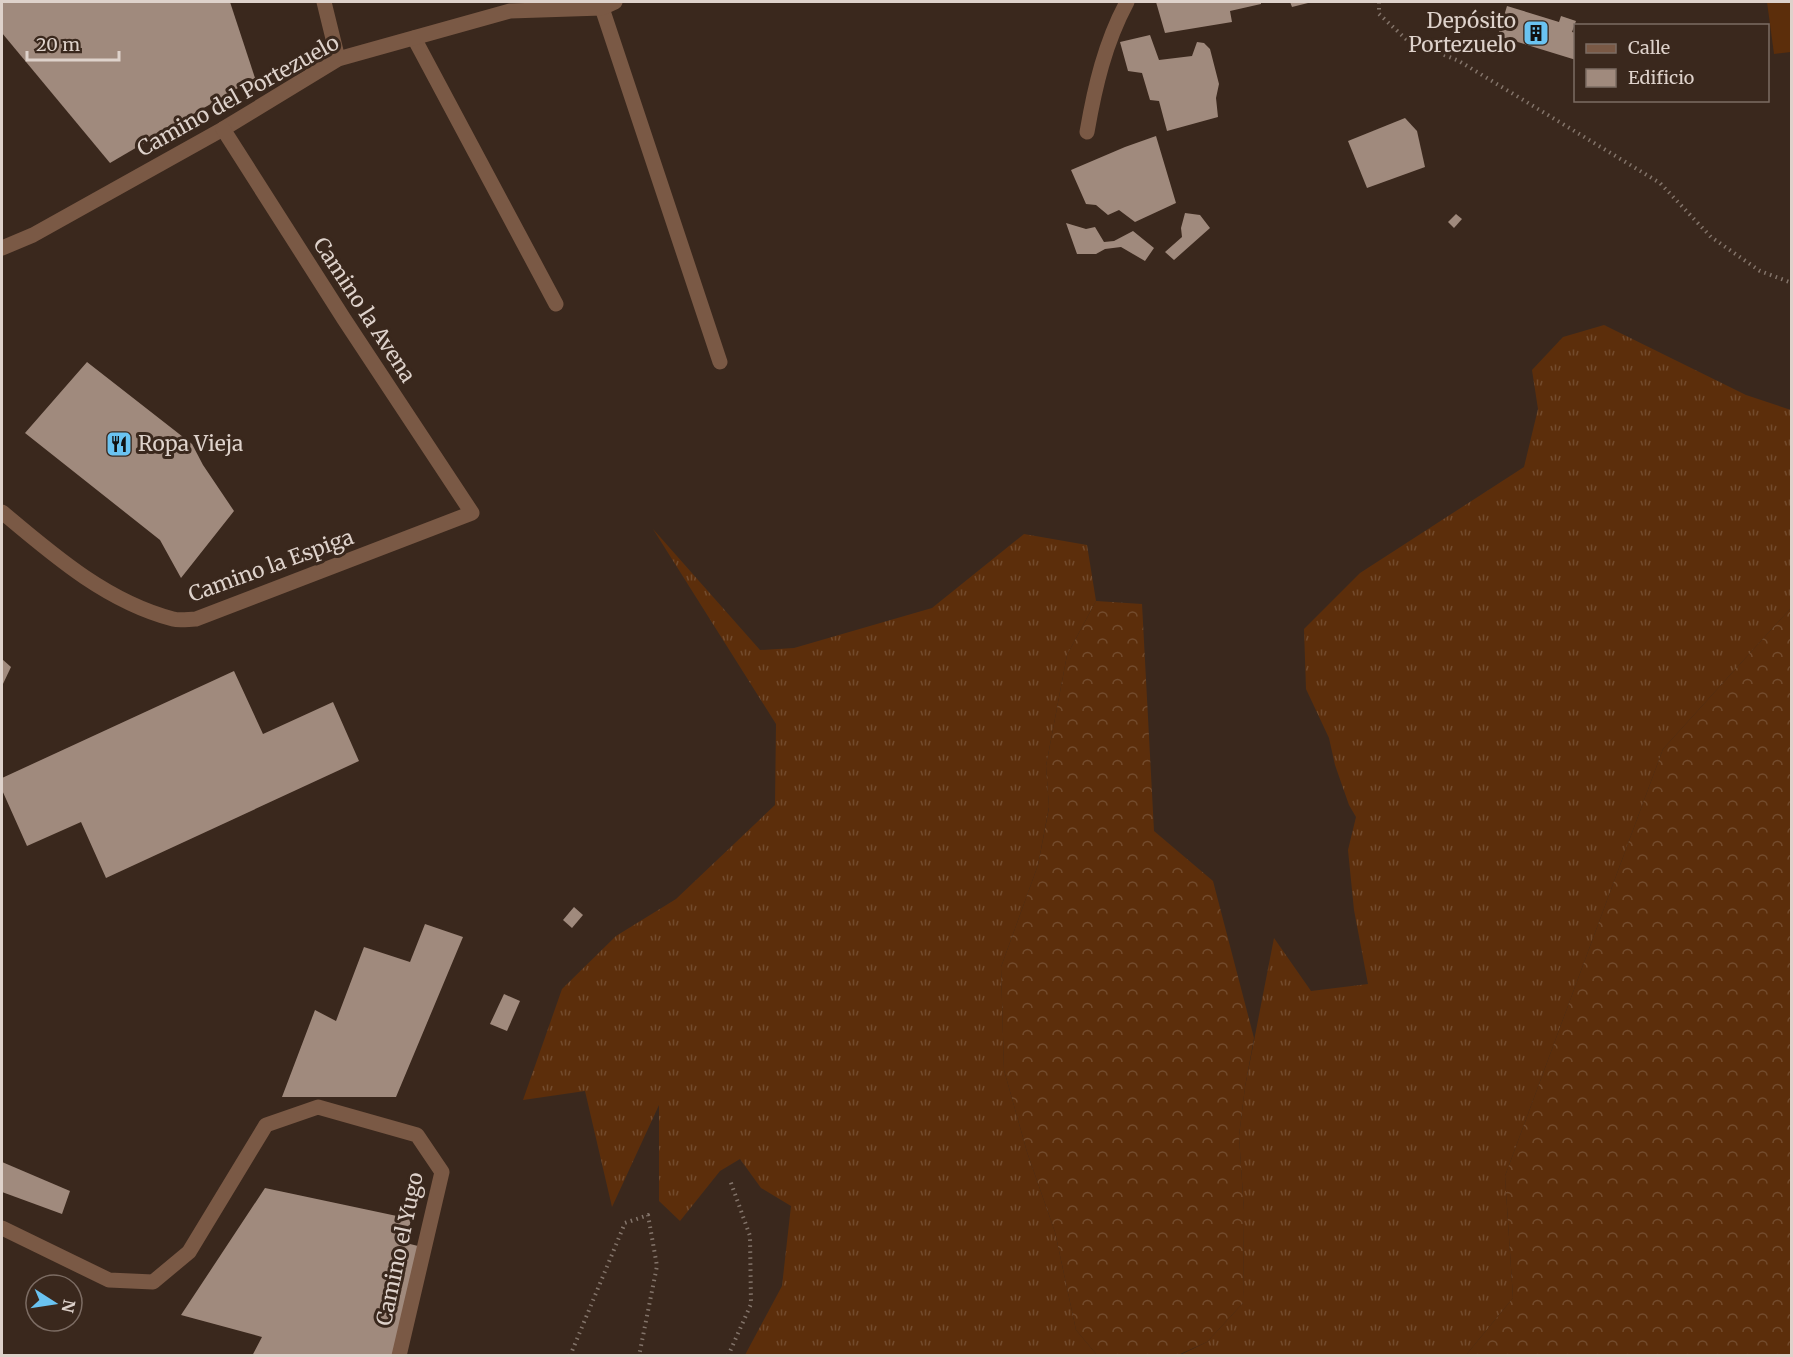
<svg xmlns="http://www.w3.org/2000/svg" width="1793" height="1357" font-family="Merriweather,serif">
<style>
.grass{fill:url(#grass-tufts)}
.forest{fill:url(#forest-crowns)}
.pitch{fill:#5c2e0b}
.building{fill:#a08a7d}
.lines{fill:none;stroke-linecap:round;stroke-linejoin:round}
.path{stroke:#83746a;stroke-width:4;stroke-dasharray:1.5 4.5;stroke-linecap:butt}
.service{stroke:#7a5945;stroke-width:15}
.minor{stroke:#7a5945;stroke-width:15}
.labels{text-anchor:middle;stroke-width:6;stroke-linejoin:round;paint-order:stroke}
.poi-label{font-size:21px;fill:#ded2cb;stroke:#3a281d;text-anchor:end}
.street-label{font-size:21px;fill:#ded2cb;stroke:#3a281d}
</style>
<defs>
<pattern id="grass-tufts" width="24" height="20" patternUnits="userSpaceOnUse" patternTransform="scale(1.5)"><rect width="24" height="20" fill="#5c2e0b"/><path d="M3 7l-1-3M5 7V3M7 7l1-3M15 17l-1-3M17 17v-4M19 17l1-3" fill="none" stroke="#734b2d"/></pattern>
<pattern id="forest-crowns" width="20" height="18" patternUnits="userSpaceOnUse" patternTransform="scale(1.5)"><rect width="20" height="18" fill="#5c2e0b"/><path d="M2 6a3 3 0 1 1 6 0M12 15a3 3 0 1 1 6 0" fill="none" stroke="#734b2d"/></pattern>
</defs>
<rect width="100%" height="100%" fill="#3a281d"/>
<g class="grass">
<polygon points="1604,325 1746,395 1791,410 1791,608 1663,749 1505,1176 1513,1298 1466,1355 1178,1356 1207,1342 1243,1303 1244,1211 1239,1136 1245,1087 1274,938 1311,991 1368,984 1354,910 1348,850 1356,817 1349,805 1335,765 1329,738 1306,689 1304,629 1360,573 1524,467 1538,409 1532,370 1563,337"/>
<polygon points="653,529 760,650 794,648 932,608 1024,534 1087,545 1096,601 1067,655 1046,766 1049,807 1038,865 1001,967 1004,1070 1027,1152 1055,1232 1076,1330 1097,1355 745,1355 782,1286 791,1206 761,1188 740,1159 720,1171 680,1221 659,1201 659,1105 612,1207 585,1091 523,1100 562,989 616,936 676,899 775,805 776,724"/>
</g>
<g class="forest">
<polygon points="1096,601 1142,604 1154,831 1213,881 1254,1038 1245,1087 1239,1136 1244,1211 1243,1303 1207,1342 1178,1355 1097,1355 1076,1330 1055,1232 1027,1152 1004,1070 1001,967 1038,865 1049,808 1046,766 1067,655"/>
<polygon points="1791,608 1791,1355 1466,1355 1513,1298 1505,1176 1663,749"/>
</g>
<polygon class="pitch" points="1767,2 1791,2 1791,52 1774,54"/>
<g class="building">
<polygon points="2,2 230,2 255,78 110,163 2,33"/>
<polygon points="1156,2 1261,2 1261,4 1230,11 1232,22 1165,33"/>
<polygon points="1290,2 1312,2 1292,7"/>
<polygon points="1507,6 1559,22 1561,16 1576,21 1572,32 1576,33 1576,60 1498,36"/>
<polygon points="1150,35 1159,60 1192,56 1197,42 1204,43 1210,49 1219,84 1216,98 1218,117 1167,131 1159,101 1150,100 1142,73 1128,71 1120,42"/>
<polygon points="1405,118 1417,131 1425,167 1367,188 1348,141"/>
<polygon points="1156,136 1176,203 1135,222 1119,210 1108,215 1096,205 1086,204 1071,170 1125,147"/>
<polygon points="1185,213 1200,215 1210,228 1174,260 1165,252 1182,237 1181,228"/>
<polygon points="1456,214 1462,219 1454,228 1448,222"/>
<polygon points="1066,223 1086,229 1095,227 1104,242 1114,241 1133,231 1154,248 1145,261 1121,247 1105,249 1096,254 1077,254"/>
<polygon points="87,362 192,444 203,465 234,511 181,578 160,540 25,433"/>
<polygon points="2,659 11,667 2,686"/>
<polygon points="234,671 263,734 333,702 359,761 106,878 81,822 27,846 2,790 2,778"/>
<polygon points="574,907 583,915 572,928 563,920"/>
<polygon points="425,924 463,937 396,1097 282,1097 315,1010 336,1021 364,947 410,962"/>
<polygon points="504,994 520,1001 507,1031 490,1024"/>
<polygon points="2,1162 70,1191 62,1214 2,1192"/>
<polygon points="265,1188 411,1219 406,1243 422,1247 396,1356 252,1356 262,1337 181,1315"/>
</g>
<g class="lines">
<g class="path">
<polyline points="1379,2 1379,14 1407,40 1459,61 1660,183 1711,237 1760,271 1792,283"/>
<polyline points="570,1356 625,1223 648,1215 657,1266 639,1356"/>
<polyline points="728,1356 751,1304 750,1236 730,1180"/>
</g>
<polyline class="service" points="414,38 556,304"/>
<g class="minor">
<polyline points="324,2 338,59"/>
<polyline points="602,8 720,362"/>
<path d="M1087,132c8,-46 18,-89 40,-130"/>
<polyline points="2,248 33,235 223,129 338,59 510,11 602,8 615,2"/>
<path d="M2,512c51,43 105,90 171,107 7,2 16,0 23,0l276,-106 -128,-194 -121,-190"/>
<polyline points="2,1228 109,1280 153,1282 189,1252 266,1125 318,1107 417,1135 442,1172 399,1356"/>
</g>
</g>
<defs>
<g id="building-square" transform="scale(1.35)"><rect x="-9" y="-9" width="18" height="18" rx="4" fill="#6ac3f1" stroke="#3a281d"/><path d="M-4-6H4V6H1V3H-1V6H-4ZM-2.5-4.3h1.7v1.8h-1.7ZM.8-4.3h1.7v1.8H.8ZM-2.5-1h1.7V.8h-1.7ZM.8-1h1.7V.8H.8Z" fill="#111"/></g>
<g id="restaurant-square" transform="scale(1.35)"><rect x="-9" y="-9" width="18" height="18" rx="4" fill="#6ac3f1" stroke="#3a281d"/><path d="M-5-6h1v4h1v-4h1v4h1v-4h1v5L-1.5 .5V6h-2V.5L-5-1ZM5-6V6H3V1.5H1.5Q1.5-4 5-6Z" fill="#111"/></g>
</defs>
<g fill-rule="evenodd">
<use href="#building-square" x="1536" y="33"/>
<use href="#restaurant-square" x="119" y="444"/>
</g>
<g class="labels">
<g class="poi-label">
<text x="1516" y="28">Depósito<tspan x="1516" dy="24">Portezuelo</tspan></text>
<text x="138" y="451" text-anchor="start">Ropa Vieja</text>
</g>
<g class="street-label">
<text transform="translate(238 96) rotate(-29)" y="7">Camino del Portezuelo</text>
<text transform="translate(364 310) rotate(57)" y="7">Camino la Avena</text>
<text transform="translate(271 566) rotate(-20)" y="7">Camino la Espiga</text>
<text transform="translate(400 1249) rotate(-78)" y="7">Camino el Yugo</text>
</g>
</g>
<rect width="1793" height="1357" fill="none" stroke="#ded2cb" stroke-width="6"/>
<rect x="1574" y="24" width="195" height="78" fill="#3a281d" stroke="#7c6c63" stroke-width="1.5"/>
<rect x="1586" y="44" width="30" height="9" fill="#7a5945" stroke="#7c6c63" stroke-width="1.5"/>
<text x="1628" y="54" font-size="18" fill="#ded2cb">Calle</text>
<rect x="1586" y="69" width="30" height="18" fill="#a08a7d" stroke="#7c6c63" stroke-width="1.5"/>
<text x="1628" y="84" font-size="18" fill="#ded2cb">Edificio</text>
<g transform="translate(54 1303) rotate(102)"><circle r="28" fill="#3a281d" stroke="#7c6c63" stroke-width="1.5"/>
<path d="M0-4.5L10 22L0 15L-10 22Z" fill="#6ac3f1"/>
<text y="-9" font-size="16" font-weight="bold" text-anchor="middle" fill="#ded2cb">N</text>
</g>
<path d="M27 51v9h92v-9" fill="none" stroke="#ded2cb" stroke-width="3"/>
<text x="36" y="51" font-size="18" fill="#ded2cb" stroke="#3a281d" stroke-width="4.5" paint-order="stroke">20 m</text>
</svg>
